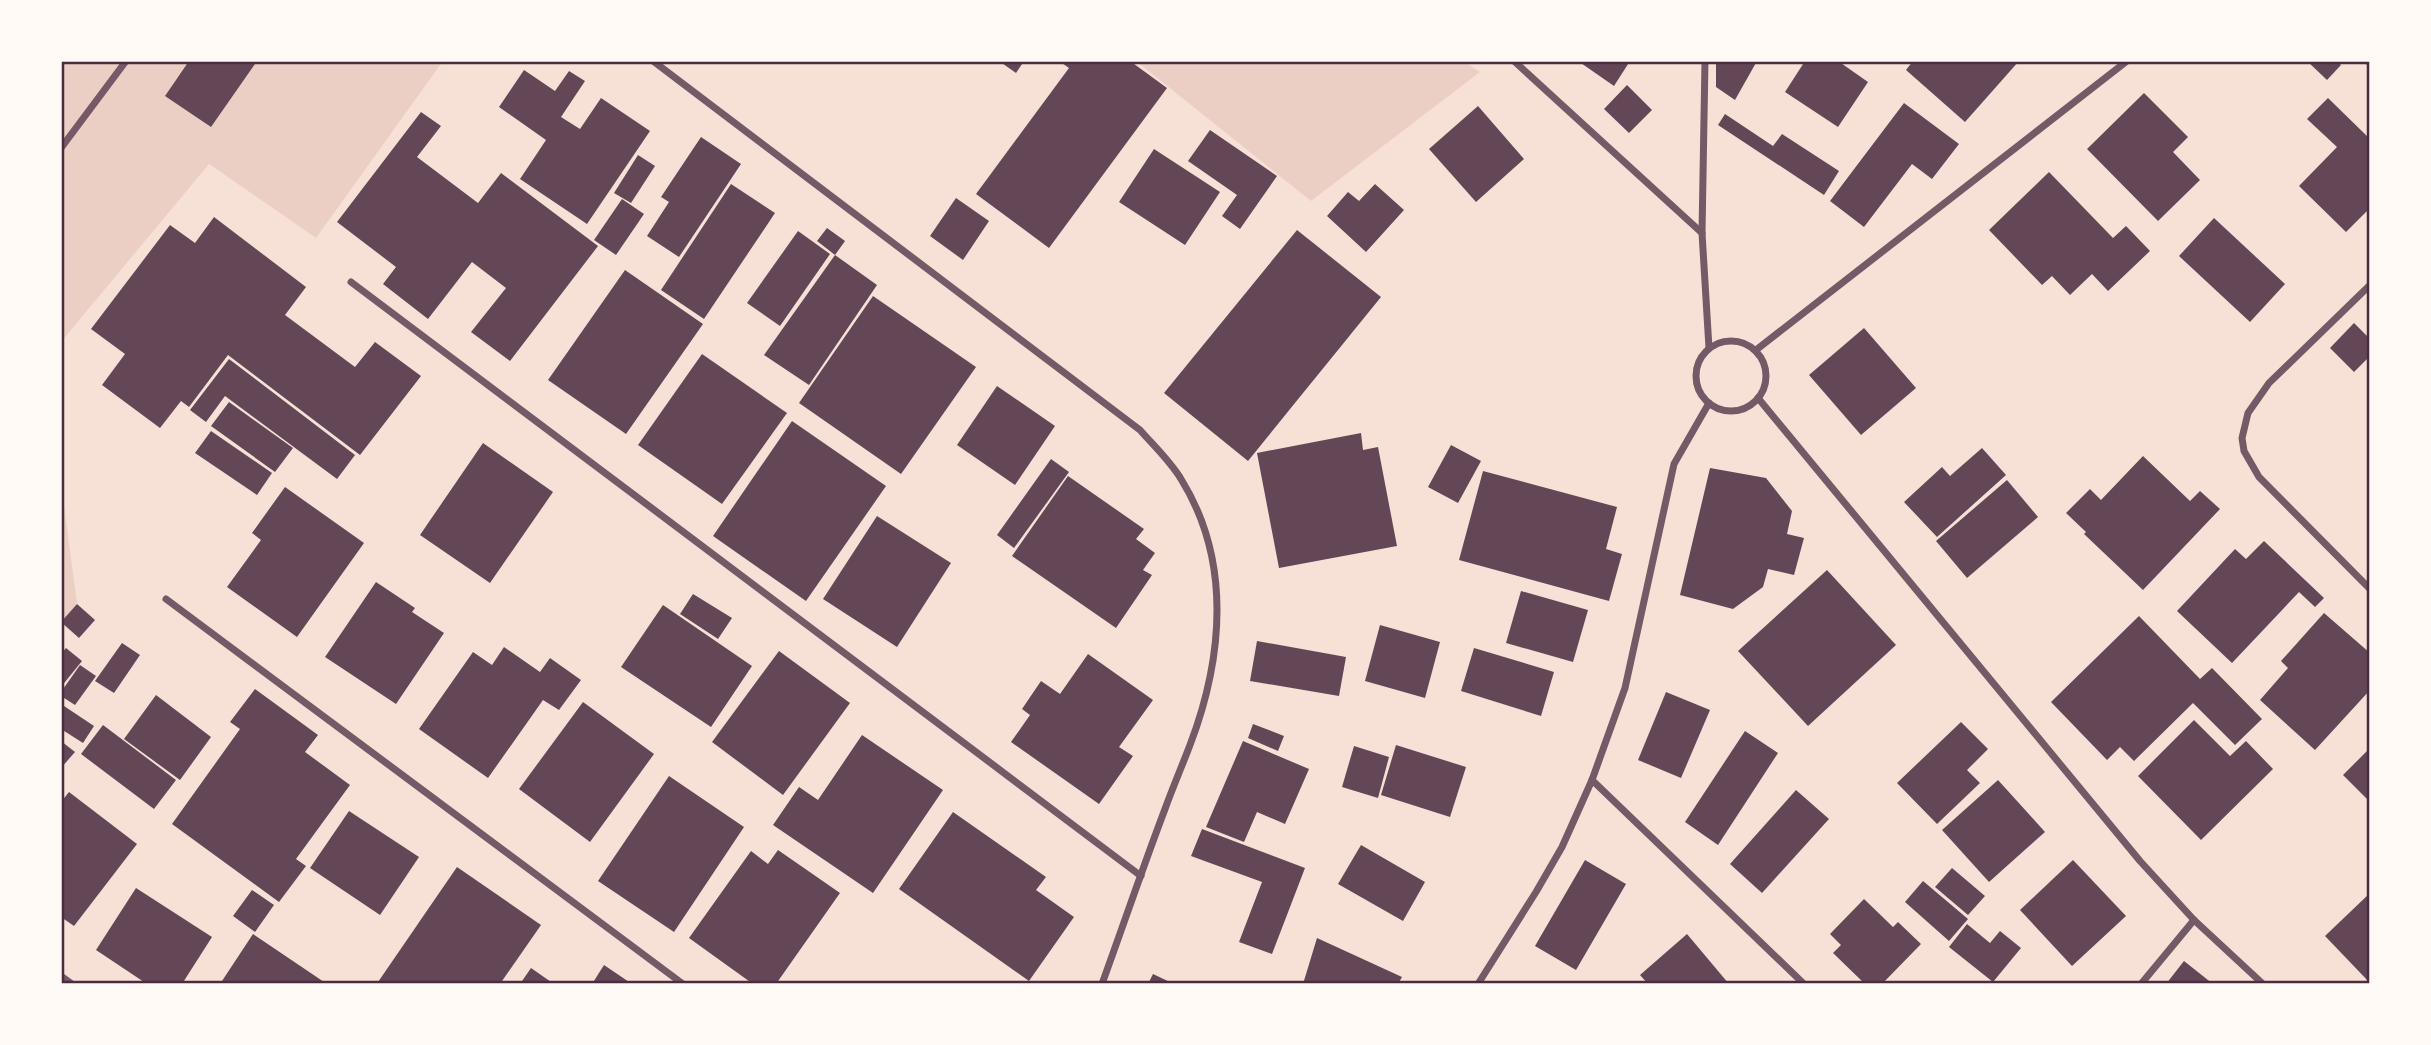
<svg xmlns="http://www.w3.org/2000/svg" width="2431" height="1045" font-family="'Alegreya Sans',sans-serif">
<style>
.green{fill:#ebcfc5}
.building{fill:#644757}
.lines{fill:none;stroke-linecap:round;stroke-linejoin:round}
.minor{stroke:#755966;stroke-width:7}
.neatline{fill:none;stroke:#4a2c40;stroke-width:2.5}
</style>
<rect width="100%" height="100%" fill="#f7e1d7"/>
<g class="green">
<polygon points="61,61 443,61 316,238 209,164 61,342"/>
<polygon points="1136,61 1463,61 1480,72 1311,201"/>
<polygon points="61,483 77,603 61,624"/>
</g>
<g class="building">
<polygon points="189,61 257,61 211,127 165,96"/>
<polygon points="999,61 1024,61 1016,73"/>
<polygon points="1059,61 1130,61 1167,88 1049,248 976,194 1069,68"/>
<polygon points="1578,61 1630,61 1614,86"/>
<polygon points="1716,61 1757,61 1735,100 1716,87"/>
<polygon points="1805,61 1838,61 1868,82 1838,127 1785,92"/>
<polygon points="1913,61 2019,61 1965,122 1906,70"/>
<polygon points="2307,61 2337,61 2341,65 2327,80"/>
<polygon points="524,70 555,91 569,71 585,81 561,117 580,129 601,98 650,131 587,224 520,179 546,140 499,107"/>
<polygon points="1627,85 1652,110 1629,133 1604,109"/>
<polygon points="2144,93 2188,137 2173,152 2200,180 2158,221 2087,149"/>
<polygon points="2328,98 2370,139 2370,208 2346,232 2299,186 2337,147 2307,119"/>
<polygon points="1904,103 1959,144 1932,179 1912,164 1864,227 1830,201"/>
<polygon points="1478,106 1524,159 1476,202 1429,149"/>
<polygon points="421,112 441,126 417,157 478,203 501,173 598,246 510,361 471,332 506,288 472,262 428,319 383,284 396,267 337,222"/>
<polygon points="1725,114 1773,146 1782,134 1839,171 1824,195 1718,125"/>
<polygon points="1210,130 1277,176 1240,229 1222,216 1237,195 1188,161"/>
<polygon points="701,137 741,164 679,257 647,236 669,202 661,197"/>
<polygon points="1154,149 1220,192 1185,245 1119,202"/>
<polygon points="638,155 655,166 631,203 614,193"/>
<polygon points="2049,172 2113,238 2126,226 2150,251 2108,291 2092,274 2070,295 2052,276 2042,285 1989,230"/>
<polygon points="731,184 775,213 704,319 661,290"/>
<polygon points="1375,184 1404,210 1366,252 1327,216 1348,192 1359,201"/>
<polygon points="956,198 989,221 963,260 930,236"/>
<polygon points="622,199 644,214 616,255 594,240"/>
<polygon points="214,217 306,287 285,315 355,367 375,342 421,376 360,455 228,355 189,407 181,401 160,428 102,385 125,354 91,329 170,225 195,243"/>
<polygon points="2214,218 2285,284 2250,322 2179,256"/>
<polygon points="827,228 845,241 835,255 817,241"/>
<polygon points="1297,230 1381,297 1248,461 1164,393"/>
<polygon points="798,231 830,254 780,326 747,303"/>
<polygon points="835,255 877,285 809,385 764,355"/>
<polygon points="625,270 703,324 626,434 548,380"/>
<polygon points="873,296 976,367 901,474 799,403"/>
<polygon points="2354,323 2370,339 2370,356 2354,372 2330,348"/>
<polygon points="1864,328 1916,388 1861,435 1809,375"/>
<polygon points="702,354 787,413 722,504 638,445"/>
<polygon points="229,359 355,455 337,479 225,396 206,422 190,410"/>
<polygon points="997,386 1055,426 1015,485 957,445"/>
<polygon points="229,402 293,448 275,472 211,426"/>
<polygon points="792,421 886,486 806,601 713,536"/>
<polygon points="211,431 272,473 257,495 195,453"/>
<polygon points="1361,433 1363,450 1378,447 1397,546 1279,568 1257,453"/>
<polygon points="483,443 553,492 490,583 420,535"/>
<polygon points="1451,445 1481,461 1458,503 1428,487"/>
<polygon points="1982,448 2006,475 1937,537 1904,502 1942,467 1950,476"/>
<polygon points="2143,456 2190,501 2200,491 2220,509 2143,590 2084,534 2086,532 2066,513 2090,489 2101,500"/>
<polygon points="1051,459 1069,472 1014,548 997,535"/>
<polygon points="1710,468 1766,478 1792,511 1787,534 1804,538 1794,575 1768,569 1763,587 1733,609 1680,595"/>
<polygon points="1483,471 1617,507 1606,549 1622,554 1609,601 1459,560"/>
<polygon points="1068,476 1144,529 1136,539 1155,553 1143,570 1152,575 1116,628 1012,556"/>
<polygon points="2007,480 2038,517 1967,578 1936,541"/>
<polygon points="285,487 364,543 297,637 227,587 261,540 252,533"/>
<polygon points="877,516 951,563 897,647 823,599"/>
<polygon points="2264,541 2324,598 2315,607 2299,592 2232,663 2177,611 2235,549 2246,559"/>
<polygon points="1827,570 1896,645 1808,726 1738,651"/>
<polygon points="376,582 415,608 412,612 444,633 396,704 325,657"/>
<polygon points="1521,591 1588,610 1573,662 1506,643"/>
<polygon points="693,594 732,618 718,639 680,614"/>
<polygon points="77,604 95,620 79,638 61,622"/>
<polygon points="663,605 752,666 711,727 621,667"/>
<polygon points="2324,613 2370,653 2370,690 2315,750 2260,700 2288,668 2281,661"/>
<polygon points="2139,616 2200,679 2212,668 2262,719 2235,745 2193,703 2134,761 2120,747 2107,760 2051,702"/>
<polygon points="1380,625 1440,642 1425,698 1365,681"/>
<polygon points="1257,641 1346,657 1339,696 1250,681"/>
<polygon points="122,643 140,655 114,693 95,681"/>
<polygon points="504,647 540,672 550,658 581,680 559,710 543,700 488,778 419,729 473,652 492,665"/>
<polygon points="66,648 82,661 61,687 61,654"/>
<polygon points="1474,648 1554,672 1541,716 1461,691"/>
<polygon points="779,651 850,703 783,795 712,742"/>
<polygon points="1088,654 1153,700 1119,747 1133,756 1099,804 1011,742 1030,715 1022,709 1041,681 1060,694"/>
<polygon points="80,665 96,676 75,705 61,696 61,692"/>
<polygon points="255,689 318,735 305,752 350,785 296,859 306,866 279,902 172,824 240,729 230,722"/>
<polygon points="1666,692 1710,710 1681,778 1638,760"/>
<polygon points="156,695 211,737 180,780 124,739"/>
<polygon points="583,702 654,754 590,842 519,789"/>
<polygon points="61,704 94,726 83,743 61,729"/>
<polygon points="2194,720 2230,756 2246,741 2273,769 2201,840 2138,776"/>
<polygon points="1961,722 1988,749 1967,770 1980,783 1937,824 1897,783"/>
<polygon points="1253,724 1284,736 1278,751 1248,738"/>
<polygon points="103,725 176,780 154,809 81,754"/>
<polygon points="1745,731 1778,753 1718,845 1685,822"/>
<polygon points="862,735 943,790 873,893 773,825 799,787 818,800"/>
<polygon points="61,741 75,752 61,768"/>
<polygon points="1243,741 1309,769 1285,824 1257,812 1244,842 1206,827"/>
<polygon points="1396,745 1466,767 1450,817 1381,795"/>
<polygon points="1354,746 1389,757 1378,798 1342,787"/>
<polygon points="2370,748 2370,802 2343,775"/>
<polygon points="669,776 744,827 674,932 598,881"/>
<polygon points="1998,780 2045,832 1989,882 1942,830"/>
<polygon points="1796,790 1829,819 1762,893 1730,864"/>
<polygon points="69,792 137,844 74,926 61,917 61,802"/>
<polygon points="349,811 419,857 380,915 310,868"/>
<polygon points="953,812 1046,877 1036,890 1074,917 1029,981 899,889"/>
<polygon points="1202,829 1305,868 1272,954 1239,942 1262,882 1191,856"/>
<polygon points="1361,845 1425,882 1403,921 1338,884"/>
<polygon points="778,850 840,893 776,984 753,984 689,938 751,851 768,864"/>
<polygon points="1585,860 1626,884 1576,970 1535,946"/>
<polygon points="2073,860 2126,916 2072,966 2020,910"/>
<polygon points="457,867 541,925 500,984 381,984 378,982"/>
<polygon points="1952,868 1985,896 1968,915 1935,887"/>
<polygon points="1923,881 1968,919 1949,941 1905,902"/>
<polygon points="136,888 212,937 182,984 147,984 96,950"/>
<polygon points="252,890 274,905 255,932 233,916"/>
<polygon points="2370,893 2370,983 2325,936"/>
<polygon points="1864,899 1893,927 1898,922 1921,944 1882,984 1865,984 1833,953 1841,945 1830,934"/>
<polygon points="1967,924 1990,943 2000,931 2021,948 1993,982 1949,947"/>
<polygon points="253,934 327,984 220,984"/>
<polygon points="1687,934 1729,984 1648,984 1640,975"/>
<polygon points="1317,938 1402,977 1398,984 1303,984"/>
<polygon points="2184,961 2213,984 2166,984"/>
<polygon points="604,965 632,984 592,984"/>
<polygon points="531,968 554,984 520,984"/>
<polygon points="1153,974 1174,984 1148,984"/>
</g>
<g class="lines">
<g class="minor">
<path d="M653,61l487,369c14,16 30,31 41,49 51,82 42,179 9,266 -8,21 -17,42 -25,64 -22,58 -42,117 -63,175"/>
<polyline points="1514,61 1702,233"/>
<polyline points="1705,61 1702,233 1709,348"/>
<polyline points="2368,61 2370,63"/>
<polyline points="61,148 126,61"/>
<polyline points="351,282 1141,876"/>
<polyline points="2370,285 2269,383 2248,413 2242,438 2244,451 2259,477 2370,589"/>
<circle cx="1731" cy="376" r="35"/>
<polyline points="1756,350 2127,61"/>
<polyline points="1758,398 2140,861 2194,920 2263,984"/>
<polyline points="166,599 683,984"/>
<polyline points="1592,780 1804,984"/>
<polyline points="61,976 72,984"/>
<polyline points="1478,984 1536,892 1562,847 1592,780 1625,688 1674,464 1709,403"/>
<polyline points="2141,984 2194,920"/>
</g>
</g>
<rect width="2431" height="1045" fill="none" stroke="#fffaf5" stroke-width="126"/>
<rect x="63" y="63" width="2305" height="919" class="neatline"/>
</svg>
